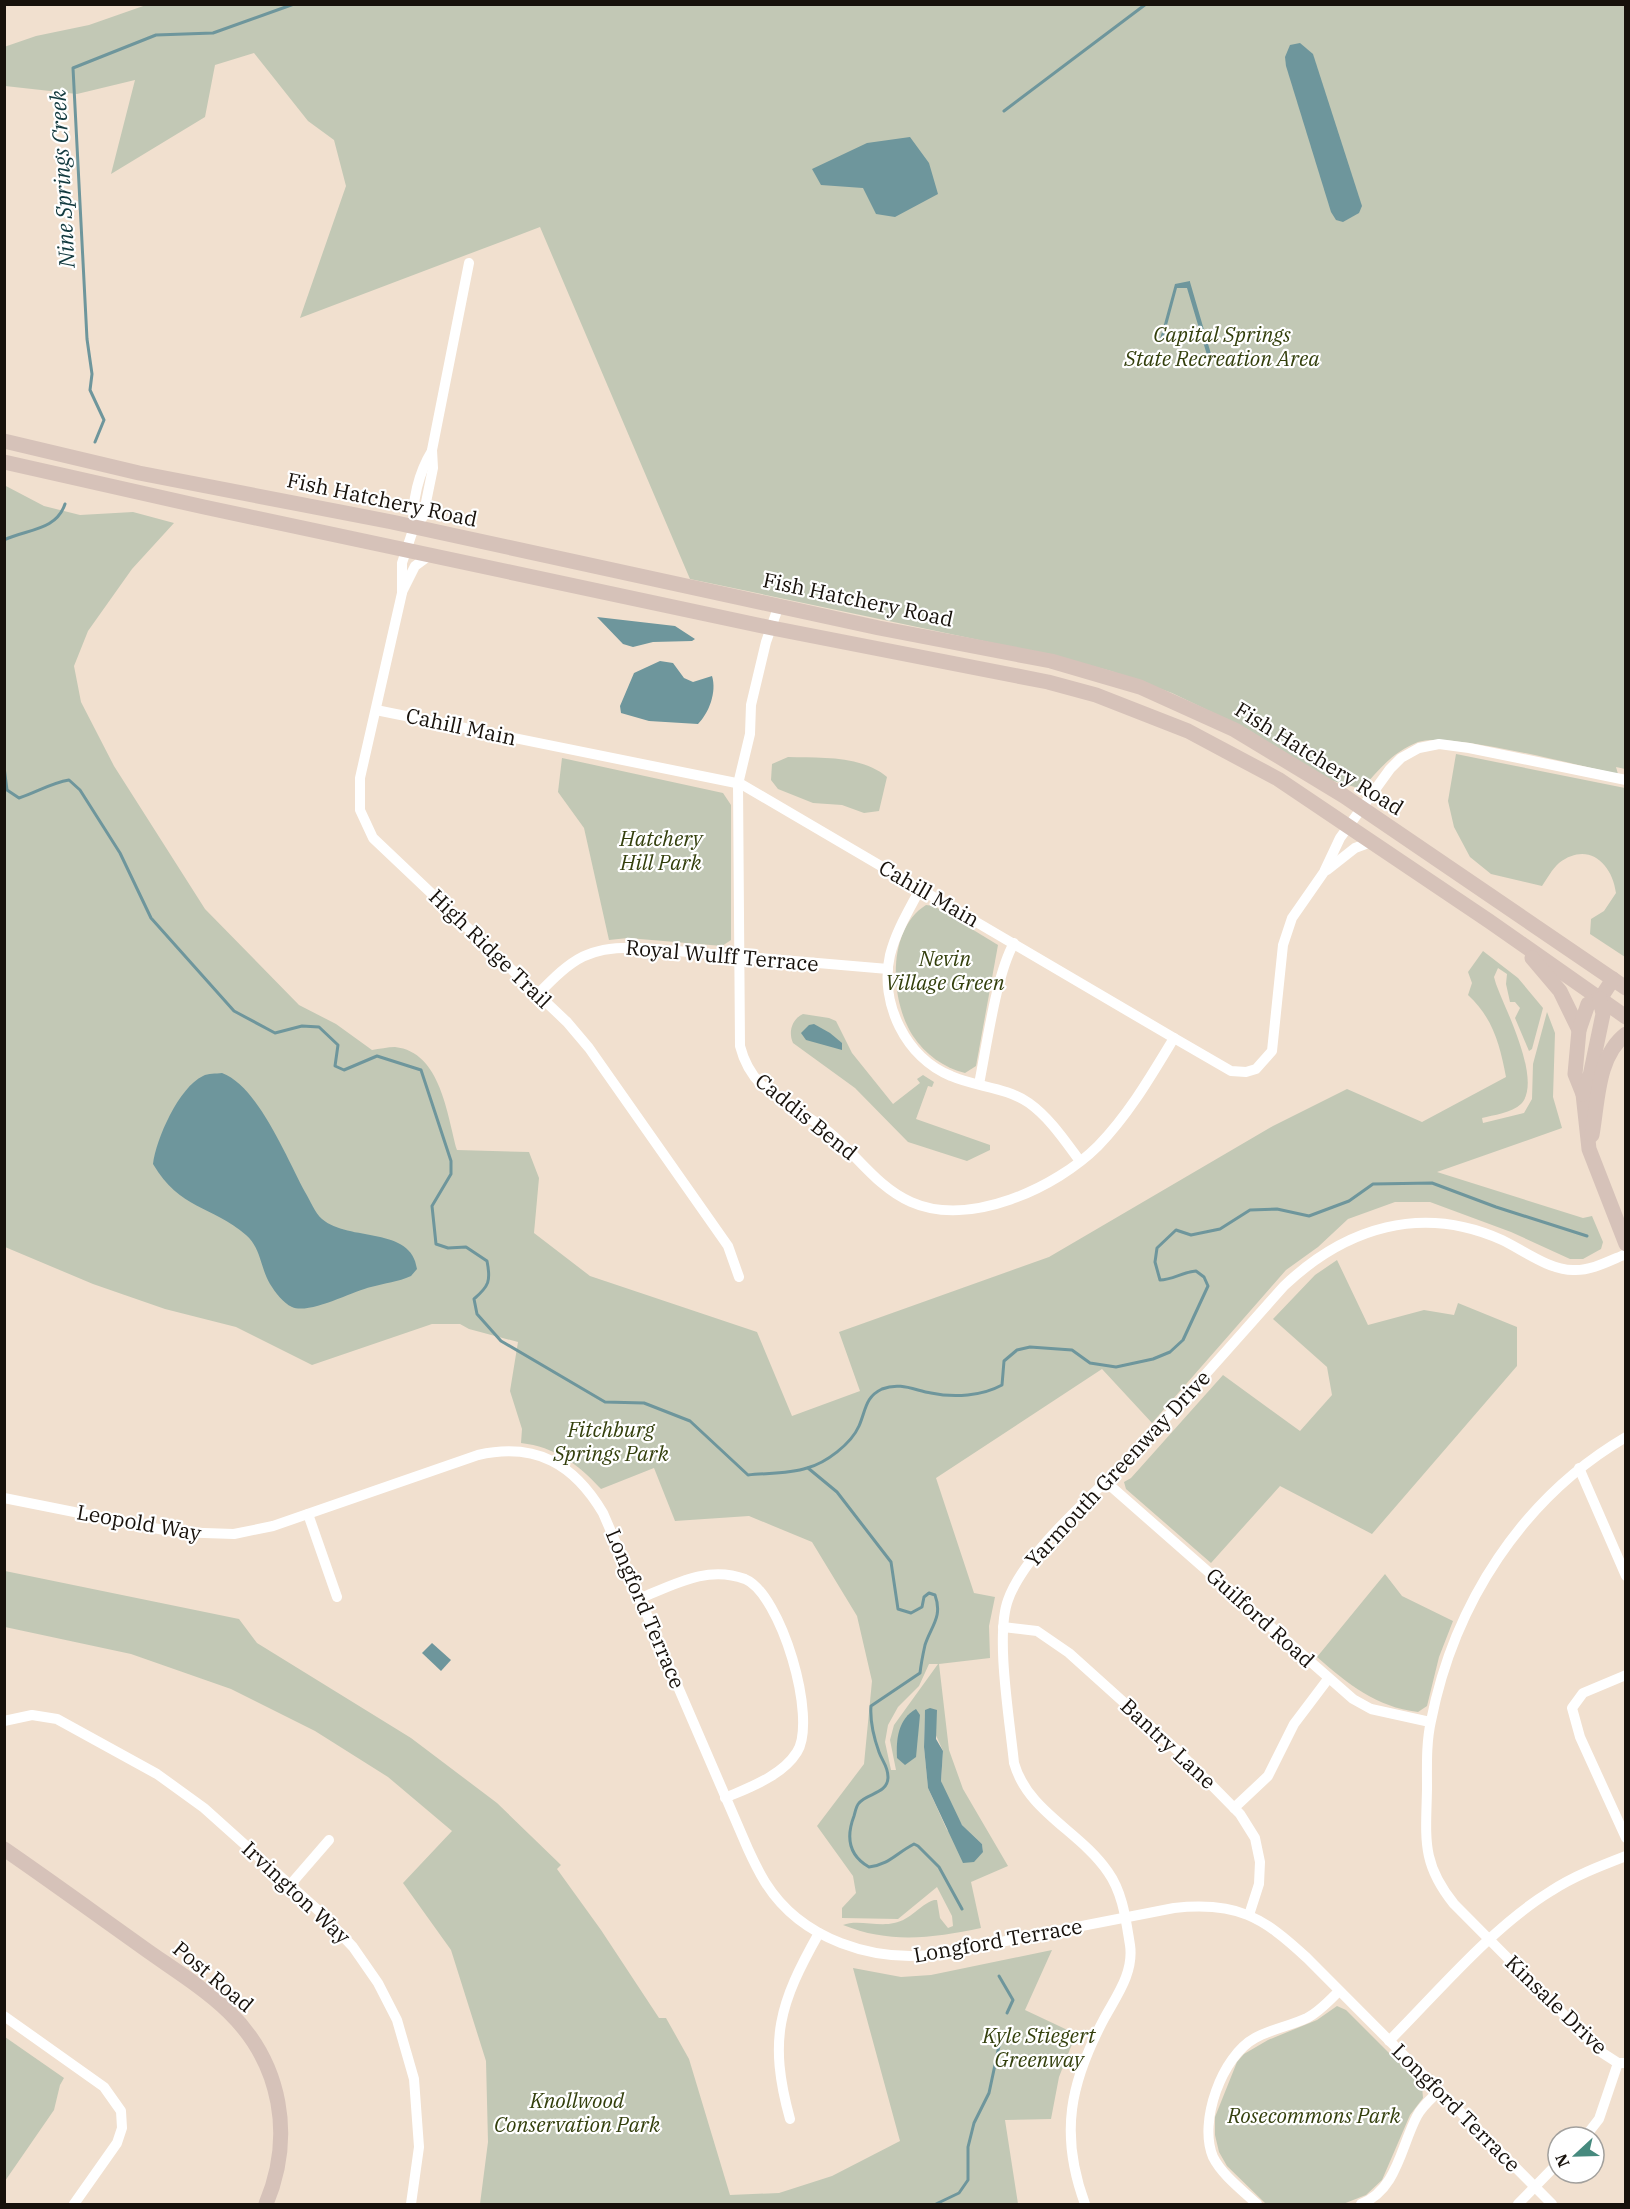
<svg xmlns="http://www.w3.org/2000/svg" width="1630" height="2209" font-family="'IBM Plex Serif',serif">
<style>
.green{fill:#c2c8b5;fill-rule:evenodd}
.water{fill:#6e969c}
.lines{fill:none;stroke-linecap:round;stroke-linejoin:round}
.stream{stroke:#6e969c;stroke-width:3}
.street{stroke:#fff;stroke-width:10}
.secondary{stroke:#d6c2b9;stroke-width:15}
.labels{text-anchor:middle;stroke-width:4.5;stroke-linejoin:round;paint-order:stroke}
.park-label{font-size:21px;font-style:italic;fill:#333f0c;stroke:#fff}
.street-label{font-size:21px;fill:#17110b;stroke:#fff}
.water-label{font-size:22px;font-style:italic;fill:#11393e;stroke:#fff}
</style>
<rect width="100%" height="100%" fill="#f1e0cf"/>
<g class="green">
<path d="M149,4l1476,1v764l-9,-2 2,7c-38,-8 -170,-43 -200,-32 -25,10 -39,27 -56,47l-36,-10 -79,-50 -75,-36 -61,-22 -56,-15 -365,-77 -150,-352 -240,91 46,-132 -12,-46 -26,-19 -54,-68 -39,12 -10,52 -94,57 24,-94 -58,14 -72,-8 -1,-39 32,-11 53,-11z"/>
<path d="M4,485l40,21 36,9 53,-3 41,11 -42,46 -44,62 -14,35 7,36 33,64 91,143 94,96 37,19 36,26c7,-1 16,-3 23,-3 46,5 52,68 62,103l72,2 10,26 -5,55 56,43 167,56 35,84 68,-25 -21,-59 210,-75 224,-131 74,-37 75,33 84,-45c-6,-32 -13,-59 -38,-82l4,-12 -4,-11 15,-21 35,27 25,30 -11,41 -3,2 -14,-33 5,-10 -5,-6h-5l-4,-18 1,-10 -9,-6 -4,9 2,7c9,25 47,97 25,120 -9,9 -28,11 -39,14l1,5 41,-10 8,-14 1,-35 14,-52 8,21 -2,64 9,31 -125,44 146,46 9,-2 11,26 -2,7 -18,10h-13l-59,-27 -81,-30h-35l-47,17 -30,28 -32,23 -134,153 -50,-54 -166,109 38,115 21,4 -6,29 1,32 -51,6 10,86 14,39 45,77 -37,16 10,46c-48,10 -91,16 -138,-3 14,-6 35,2 51,-2 17,-3 25,-18 40,-23h3l3,18 8,10 5,-2 -1,-10 -15,-29 -39,32 -56,-1v-10l14,-15 -3,-17 -36,-50 47,-62 8,-83 -15,-65 -45,-74 -63,-26 -74,5 -21,-53 -53,21c-23,-25 -46,-42 -80,-46l1,-14 -12,-38 8,-49 -49,-13 -9,-5h-28l-120,41 -76,-38 -71,-18 -72,-25 -88,-37zM929,1664h9l-44,61 -4,15 6,30h-5l-6,-28 3,-17 10,-18 21,-21zM925,1711l18,40 -2,30 8,22 13,22 20,19 1,8 -36,-22 -19,-42 -4,-41z"/>
<path d="M1456,754l169,34v169l-35,-23 1,-15 13,-8 12,-18c-4,-30 -28,-52 -57,-30 -7,6 -12,16 -17,23l-51,-12 -21,-17 -16,-30 -6,-26z"/>
<path d="M788,757c32,1 73,-2 99,20l-8,34 -15,2 -22,-8 -29,-2 -35,-14 -7,-9 1,-16z"/>
<polygon points="562,758 723,793 731,805 731,940 722,946 628,938 609,940 584,828 558,792"/>
<path d="M926,905l8,1 64,39 -22,121 -11,7c-21,-5 -40,-19 -52,-37 -23,-35 -27,-106 13,-131z"/>
<path d="M803,1014l26,4 7,3 16,32 41,51 27,-21 -3,-4 6,-4 11,7 -2,5 -4,-1 -12,33 74,26v5l-23,11 -59,-19 -53,-54 -62,-45c-5,-11 -1,-24 10,-29z"/>
<polygon points="1337,1260 1368,1325 1424,1310 1454,1315 1458,1303 1517,1327 1517,1366 1372,1534 1280,1486 1211,1563 1126,1489 1124,1482 1131,1478 1223,1375 1300,1431 1332,1395 1327,1367 1273,1319 1315,1275"/>
<polygon points="5,1571 239,1619 257,1643 411,1738 497,1803 561,1865 557,1869 601,1930 659,2018 666,2018 689,2059 730,2195 779,2193 832,2176 900,2141 853,1968 901,1977 931,1975 1052,1950 1025,2010 1076,2034 1059,2077 1051,2119 1005,2120 1018,2204 480,2204 488,2142 486,2061 451,1950 403,1883 452,1831 388,1777 315,1731 231,1689 131,1654 5,1627"/>
<path d="M1385,1574l17,22 51,25 -14,36 -12,49 -9,6c-42,-5 -70,-28 -101,-55z"/>
<polygon points="1337,2006 1346,2010 1422,2086 1423,2098 1410,2115 1382,2180 1366,2195 1343,2204 1266,2204 1227,2166 1219,2152 1215,2135 1215,2117 1237,2062 1244,2054 1268,2040 1317,2020"/>
<polygon points="5,2037 64,2078 60,2085 54,2110 5,2181"/>
</g>
<g class="water">
<polygon points="1300,43 1313,54 1362,206 1359,213 1343,222 1336,220 1331,212 1286,66 1285,57 1290,45"/>
<polygon points="910,137 929,163 938,194 895,217 876,214 863,188 821,185 812,169 867,143"/>
<polygon points="1190,281 1190,282 1211,354 1207,355 1187,288 1177,288 1163,340 1160,339 1175,284"/>
<polygon points="597,617 675,626 695,639 692,641 653,642 633,647 623,644"/>
<path d="M660,661l13,2 11,15 9,4 19,-6c5,16 -3,37 -14,48l-49,-3 -28,-8 -1,-7 14,-33z"/>
<polygon points="814,1024 830,1033 842,1043 842,1050 806,1040 801,1033 809,1025"/>
<path d="M222,1073c36,13 65,86 83,119 5,8 10,21 17,27 27,23 90,7 95,50l-6,7c-13,6 -26,7 -40,11 -18,4 -62,28 -79,20 -9,-4 -17,-15 -22,-23 -10,-17 -9,-36 -24,-49 -35,-30 -66,-25 -93,-71 3,-25 26,-77 50,-88 5,-3 13,-2 19,-3z"/>
<polygon points="432,1643 451,1660 441,1671 422,1653"/>
<polygon points="930,1708 937,1710 936,1739 943,1751 941,1781 962,1825 982,1844 983,1852 974,1862 963,1863 928,1788 924,1747 925,1710"/>
<path d="M916,1709l4,6 -4,42 -11,8 -8,-7c-1,-19 1,-39 19,-49z"/>
</g>
<g class="lines">
<g class="stream">
<polyline points="1004,111 1146,4"/>
<polyline points="95,442 104,420 90,390 92,374 87,339 73,68 156,35 213,33 294,4"/>
<path d="M4,540c23,-11 52,-9 61,-36"/>
<path d="M4,767l3,23 12,8c18,-6 32,-15 50,-18l11,10 40,63 31,65 83,93 41,22 27,-7 17,1 19,18 -3,21 9,4 33,-14 44,14 30,91v13l-19,32 4,38 12,4 18,-1 21,14c4,20 2,25 -13,38l3,15 24,27 104,61 39,1 46,18 58,54c19,-2 41,-1 59,-7 19,-5 44,-24 52,-42 7,-16 6,-29 23,-37 18,-7 32,1 49,4 23,5 51,3 71,-8l2,-24 13,-11 13,-3 42,3 18,13 26,4 37,-8 17,-7 13,-12 25,-54 -4,-9 -8,-6c-13,1 -24,9 -36,9l-5,-18 2,-14 19,-18 15,5 29,-6 30,-19 27,-1 32,7 40,-15 24,-17 59,-1 64,24 91,29"/>
<path d="M808,1468l29,24 54,70 7,47 13,4 11,-6 2,-10 5,-4 6,2c8,22 -4,31 -10,50 -2,9 -4,19 -5,28l-49,33c-1,14 3,32 8,46 3,9 9,14 9,25 0,17 -21,16 -29,26 -3,3 -4,10 -5,13 -8,21 -6,39 15,51 21,-3 26,-13 45,-23l4,2 21,21 23,42"/>
<polyline points="999,1976 1013,2000 1007,2013"/>
<polyline points="936,2204 959,2193 968,2180 968,2147 974,2123 989,2093 1002,2032"/>
</g>
<g class="street">
<polyline points="469,263 432,450 433,468 423,517 414,527 402,563 402,593 360,778 360,810 373,838 567,1022 589,1048 728,1246 739,1277"/>
<path d="M414,527c-3,-25 5,-55 18,-76"/>
<polyline points="402,592 415,566 430,555"/>
<path d="M779,605l-13,37 -15,63 -1,29 -12,50 2,262c13,51 53,56 89,86 28,23 48,55 82,70 58,26 145,-14 187,-56 31,-32 53,-70 76,-108"/>
<polyline points="376,710 741,784 1174,1038 1231,1071 1246,1072 1256,1069 1272,1051 1283,945 1292,918 1324,872 1340,838 1390,769 1401,758 1419,748 1439,744 1469,748 1626,780"/>
<polyline points="1327,870 1355,848 1371,842"/>
<path d="M920,889c-11,21 -24,42 -30,66 -11,48 16,103 61,121 25,11 55,11 78,27 21,15 36,38 51,58"/>
<path d="M537,995c36,-37 52,-50 105,-47l246,21"/>
<path d="M979,1084c8,-39 17,-109 35,-141"/>
<path d="M1626,1437c-104,61 -172,167 -195,284 -5,22 -4,46 -4,68 -1,50 -6,74 27,115l147,148 17,11h8"/>
<polyline points="1579,1468 1626,1576"/>
<polyline points="1106,1482 1353,1699 1371,1709 1430,1722"/>
<path d="M4,1498l170,34 60,2 39,-8 205,-71c58,-13 96,9 125,58l145,336c5,11 11,23 17,33 36,58 109,81 174,72l235,-46c63,-7 89,9 133,50l245,246"/>
<polyline points="308,1514 337,1597"/>
<path d="M641,1598c34,-14 67,-33 104,-19 36,15 73,140 52,173 -15,24 -47,35 -72,46"/>
<polyline points="1003,1627 1037,1631 1069,1653 1179,1752 1240,1814 1255,1838 1260,1862 1259,1884 1249,1915"/>
<polyline points="1626,1675 1583,1693 1572,1708 1580,1737 1626,1838"/>
<polyline points="4,1721 32,1715 57,1719 157,1774 204,1808 320,1912 353,1947 378,1983 397,2020 414,2079 419,2147 411,2204"/>
<polyline points="1234,1808 1268,1776 1294,1724 1328,1679"/>
<polyline points="290,1885 329,1840"/>
<polyline points="4,2016 104,2087 121,2111 122,2128 117,2143 74,2204"/>
<path d="M1389,2041c49,-49 103,-114 162,-150 23,-15 49,-25 75,-35"/>
<path d="M790,2119c-22,-80 -11,-115 29,-186"/>
<polyline points="1585,2137 1599,2119 1618,2063"/>
<path d="M1085,2204c-26,-70 -15,-122 20,-187 12,-22 29,-45 25,-72 -4,-24 -7,-52 -22,-73 -28,-41 -80,-60 -94,-109 -4,-41 -19,-128 -6,-163 17,-48 85,-104 121,-142 53,-56 104,-115 155,-172 62,-59 138,-82 218,-46 21,10 47,30 71,30 18,1 36,-9 53,-16"/>
<path d="M1257,2204c-15,-14 -35,-29 -44,-47 -15,-35 9,-101 42,-119 16,-9 35,-12 52,-20 12,-6 22,-17 32,-27"/>
<path d="M1361,2204c36,-14 40,-58 56,-88 5,-10 14,-17 22,-25"/>
<polyline points="1518,2204 1558,2163"/>
</g>
<g class="secondary">
<polyline points="4,441 139,473 392,522 879,628 1051,661 1140,687 1235,730 1344,796 1626,988"/>
<polyline points="4,462 204,507 772,628 1048,682 1096,695 1188,731 1278,779 1489,921 1626,1017"/>
<polyline points="1532,958 1560,991 1579,1030"/>
<polyline points="1613,979 1600,999 1588,1004 1579,1030 1575,1074 1583,1094 1589,1149 1626,1244"/>
<polyline points="1583,1094 1590,1076 1603,1014 1600,999"/>
<path d="M1592,1135c6,-33 5,-79 34,-101"/>
<path d="M4,1849c45,31 89,63 134,95 30,22 64,42 91,68 53,52 65,125 37,192"/>
</g>
</g>
<g class="labels">
<g class="park-label">
<text x="1222" y="342">Capital Springs<tspan x="1222" dy="24">State Recreation Area</tspan></text>
<text x="661" y="846">Hatchery<tspan x="661" dy="24">Hill Park</tspan></text>
<text x="945" y="966">Nevin<tspan x="945" dy="24">Village Green</tspan></text>
<text x="611" y="1437">Fitchburg<tspan x="611" dy="24">Springs Park</tspan></text>
<text x="1039" y="2043">Kyle Stiegert<tspan x="1039" dy="24">Greenway</tspan></text>
<text x="577" y="2108">Knollwood<tspan x="577" dy="24">Conservation Park</tspan></text>
<text x="1314" y="2123">Rosecommons Park</text>
</g>
<g class="street-label">
<text transform="translate(382 500) rotate(12)" y="7">Fish Hatchery Road</text>
<text transform="translate(858 600) rotate(12)" y="7">Fish Hatchery Road</text>
<text transform="translate(461 727) rotate(12)" y="7">Cahill Main</text>
<text transform="translate(1319 759) rotate(32)" y="7">Fish Hatchery Road</text>
<text transform="translate(929 894) rotate(30)" y="7">Cahill Main</text>
<text transform="translate(490 949) rotate(44)" y="7">High Ridge Trail</text>
<text transform="translate(722 956) rotate(5)" y="7">Royal Wulff Terrace</text>
<text transform="translate(806 1117) rotate(39)" y="7">Caddis Bend</text>
<text transform="translate(1118 1469) rotate(-47)" y="7">Yarmouth Greenway Drive</text>
<text transform="translate(139 1523) rotate(10)" y="7">Leopold Way</text>
<text transform="translate(645 1609) rotate(67)" y="7">Longford Terrace</text>
<text transform="translate(1260 1618) rotate(42)" y="7">Guilford Road</text>
<text transform="translate(1168 1744) rotate(43)" y="7">Bantry Lane</text>
<text transform="translate(296 1893) rotate(43)" y="7">Irvington Way</text>
<text transform="translate(998 1941) rotate(-10)" y="7">Longford Terrace</text>
<text transform="translate(213 1977) rotate(40)" y="7">Post Road</text>
<text transform="translate(1556 2005) rotate(44)" y="7">Kinsale Drive</text>
<text transform="translate(1456 2108) rotate(45)" y="7">Longford Terrace</text>
</g>
<g class="water-label">
<text transform="translate(62 179) rotate(-93)" y="8">Nine Springs Creek</text>
</g>
</g>
<rect width="1630" height="2209" fill="none" stroke="#17110b" stroke-width="12"/>
<g transform="translate(1576 2155) rotate(248)"><circle r="28" fill="#ffffff" stroke="#a2a09d" stroke-width="1.5"/>
<path d="M0-4.5L10 22L0 15L-10 22Z" fill="#468a7e"/>
<text y="-9" font-size="16" font-weight="bold" text-anchor="middle" fill="#17110b">N</text>
</g>
</svg>
